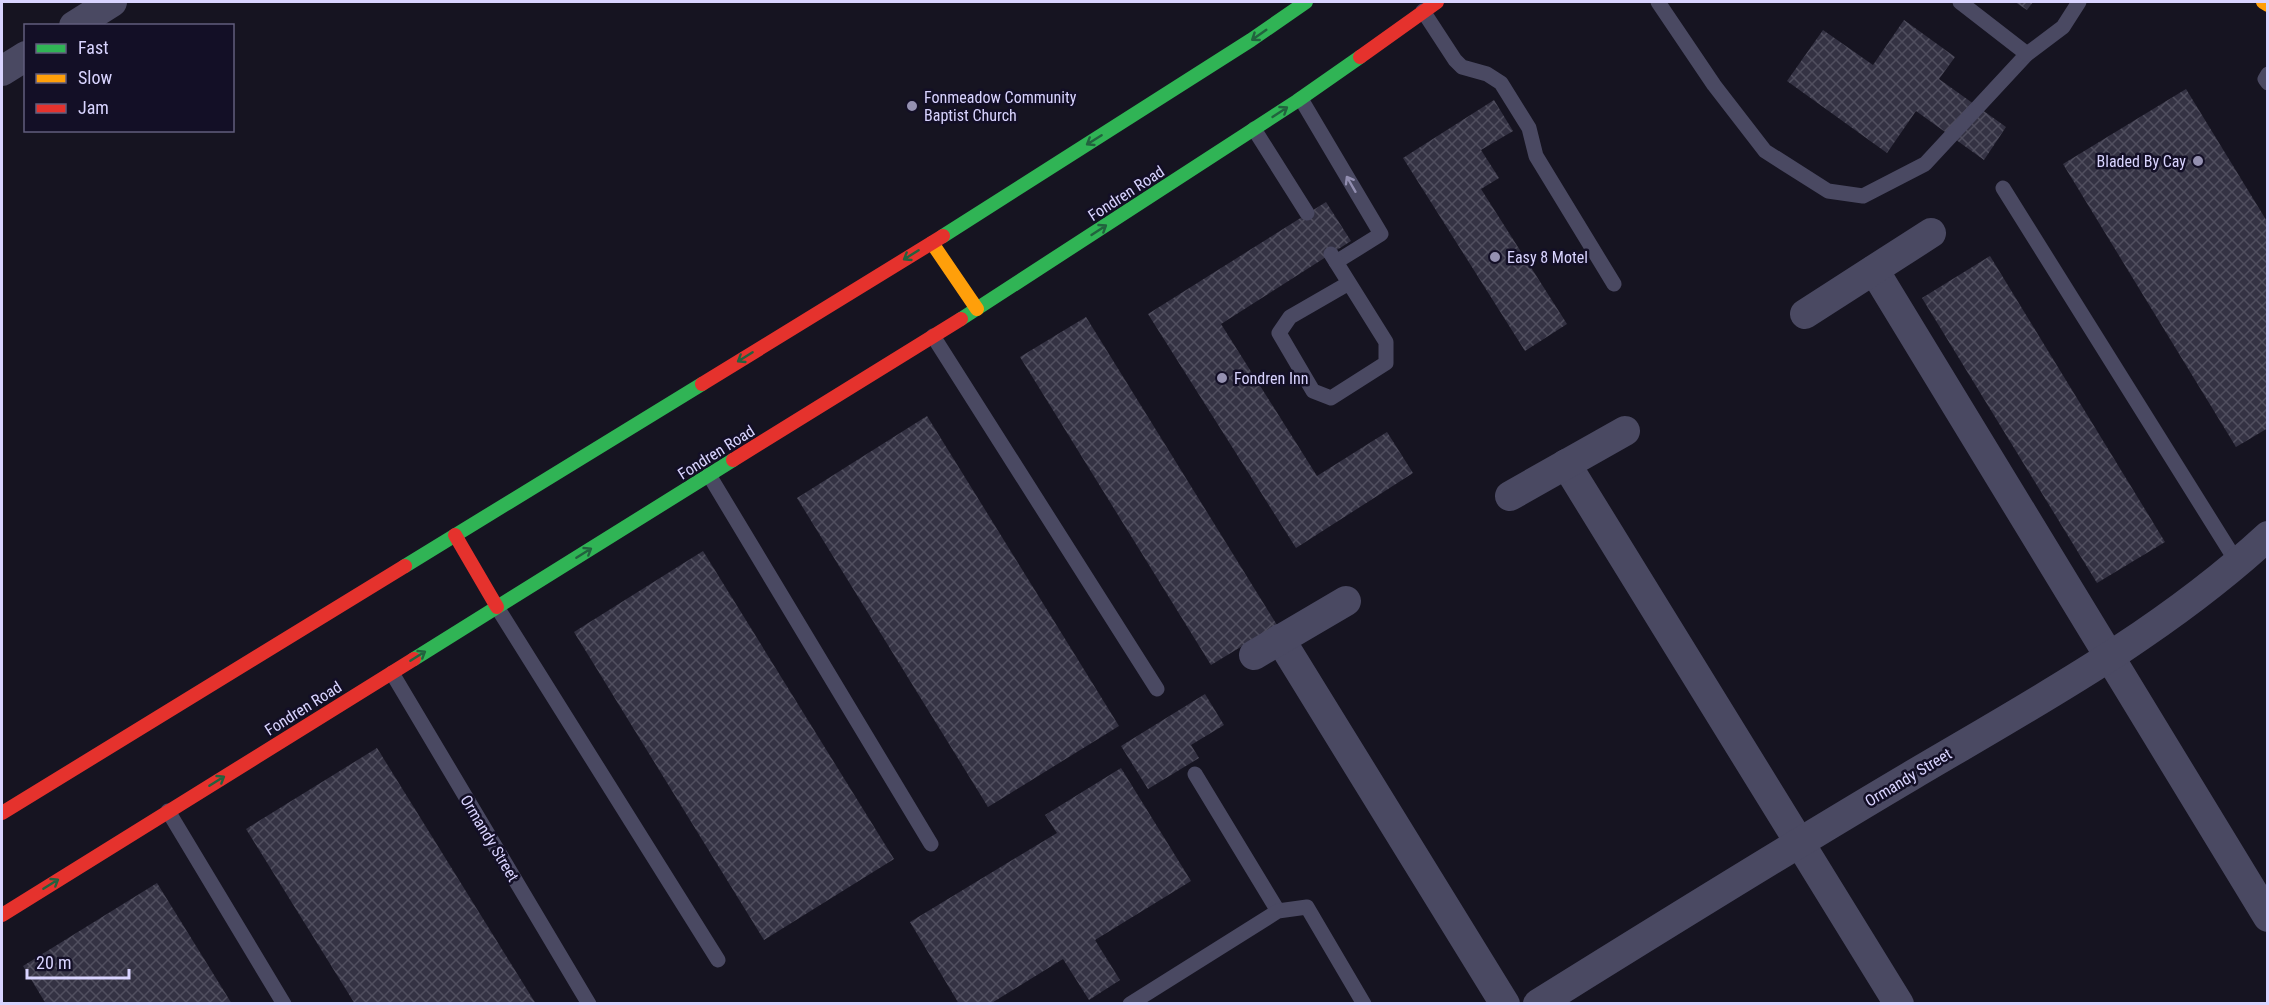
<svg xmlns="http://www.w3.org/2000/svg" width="2269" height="1005" font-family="'Roboto Condensed',sans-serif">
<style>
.building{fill:url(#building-cross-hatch)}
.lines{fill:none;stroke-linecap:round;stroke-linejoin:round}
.lane{stroke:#4a4962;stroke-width:15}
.street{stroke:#4a4962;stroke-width:30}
.fast{stroke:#30b455;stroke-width:14}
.slow{stroke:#ff9f0a;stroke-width:14}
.jam{stroke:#e5322d;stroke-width:14}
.oneway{stroke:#22623e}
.oneway2{stroke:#928eb0}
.poi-dot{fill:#9591b1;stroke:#130f26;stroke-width:2}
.labels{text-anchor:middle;stroke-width:5;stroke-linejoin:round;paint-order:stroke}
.poi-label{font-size:16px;fill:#d9d4ff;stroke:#130f26;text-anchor:start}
.street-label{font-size:16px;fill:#d9d4ff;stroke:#130f26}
</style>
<defs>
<pattern id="building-cross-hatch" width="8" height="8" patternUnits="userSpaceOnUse" patternTransform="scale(1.5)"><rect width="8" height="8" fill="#343243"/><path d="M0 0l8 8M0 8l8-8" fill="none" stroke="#514f5f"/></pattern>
</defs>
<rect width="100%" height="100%" fill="#161421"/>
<g class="building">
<polygon points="2015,2 2033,2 2027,10"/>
<polygon points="1904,20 1955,57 1939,79 2006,127 1984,160 1916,111 1887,153 1787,81 1823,30 1873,65"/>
<polygon points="2186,89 2268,223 2268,428 2236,447 2063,164"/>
<polygon points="1494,100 1513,131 1481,150 1499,178 1481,189 1567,324 1525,351 1403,158"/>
<polygon points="1326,202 1351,241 1221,324 1317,476 1387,432 1413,473 1296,548 1148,314"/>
<polygon points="1990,256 2165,542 2097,583 1922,298"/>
<polygon points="1086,317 1277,625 1211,665 1020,357"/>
<polygon points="927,416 1119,726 988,807 797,498"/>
<polygon points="703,551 894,859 764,940 574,632"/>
<polygon points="1205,694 1224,725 1191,745 1199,758 1148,789 1121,746"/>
<polygon points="377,748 536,1004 355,1004 246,829"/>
<polygon points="1121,768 1191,881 1095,940 1120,980 1089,1000 1063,959 990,1004 959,1004 910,922 1057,833 1045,815"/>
<polygon points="157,883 232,1004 46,1004 23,966"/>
</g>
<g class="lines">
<g class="lane">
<polyline points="1658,2 1714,85 1765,151 1828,191 1863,196 1925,164 2027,54"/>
<polyline points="1960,2 2027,54 2063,27 2079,2"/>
<polyline points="1423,11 1455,60 1462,67 1487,74 1501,83 1529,128 1536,156 1614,284"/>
<polyline points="2268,74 2265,79 2268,83"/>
<polyline points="1301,99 1381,234 1336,262"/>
<polyline points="1254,129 1307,213"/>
<polyline points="2003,188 2238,564"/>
<polyline points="1331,254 1386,342 1386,363 1331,398 1313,391 1279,333 1290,317 1349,283"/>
<polyline points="933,336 1157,689"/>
<polyline points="709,475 931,844"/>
<polyline points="497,607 718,960"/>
<polyline points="392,673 589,1004"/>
<polyline points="1195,774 1278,911"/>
<polyline points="168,811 284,1004"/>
<polyline points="1130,1004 1278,911 1307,907 1364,1004"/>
</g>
<g class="street">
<polyline points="74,26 112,2"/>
<polyline points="2,71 26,56"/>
<polyline points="1874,270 2268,917"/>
<polyline points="1805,314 1931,233"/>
<polyline points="1566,464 1899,1004"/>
<polyline points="1510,496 1625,431"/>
<polyline points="1280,639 1505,1004"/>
<polyline points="1254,655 1346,601"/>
<path d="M1538,1004c125,-78 249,-155 376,-230 122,-72 249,-141 354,-238"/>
</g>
<g class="fast">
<polyline points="943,236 1251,40 1306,2"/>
<polyline points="961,319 1297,101 1360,57"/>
<polyline points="405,566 702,384"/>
<polyline points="414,659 733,460"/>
</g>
<g class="slow">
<polyline points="2263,2 2268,5"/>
<polyline points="932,243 977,309"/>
</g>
<g class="jam">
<polyline points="1360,57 1437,2"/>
<polyline points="702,384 943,236"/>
<polyline points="733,460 961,319"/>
<polyline points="455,535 497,607"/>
<polyline points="2,813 405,566"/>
<polyline points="2,915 414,659"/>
</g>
</g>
<defs><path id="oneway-shaft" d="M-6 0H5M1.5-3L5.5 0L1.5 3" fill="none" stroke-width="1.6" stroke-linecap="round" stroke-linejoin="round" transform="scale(1.5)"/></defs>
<g class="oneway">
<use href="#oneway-shaft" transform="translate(1259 35) rotate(145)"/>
<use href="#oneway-shaft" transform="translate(1280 112) rotate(-33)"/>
<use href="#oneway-shaft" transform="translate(1094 140) rotate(148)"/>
<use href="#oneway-shaft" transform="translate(1099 230) rotate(-33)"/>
<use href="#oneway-shaft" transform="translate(911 255) rotate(148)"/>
<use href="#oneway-shaft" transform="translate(745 357) rotate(148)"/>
<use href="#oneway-shaft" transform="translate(584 553) rotate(-32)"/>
<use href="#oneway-shaft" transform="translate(418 656) rotate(-32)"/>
<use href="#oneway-shaft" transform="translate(217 781) rotate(-32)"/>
<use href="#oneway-shaft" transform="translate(51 884) rotate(-32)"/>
</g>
<use class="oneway2" href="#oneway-shaft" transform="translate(1351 184) rotate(-120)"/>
<g class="poi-dot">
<circle cx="912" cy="106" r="6"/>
<circle cx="2198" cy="161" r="6"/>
<circle cx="1495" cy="257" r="6"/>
<circle cx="1222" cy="378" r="6"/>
</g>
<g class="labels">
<g class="poi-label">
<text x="924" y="103">Fonmeadow Community<tspan x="924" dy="18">Baptist Church</tspan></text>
<text x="2186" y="167" text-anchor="end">Bladed By Cay</text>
<text x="1507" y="263">Easy 8 Motel</text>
<text x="1234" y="384">Fondren Inn</text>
</g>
<g class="street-label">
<text transform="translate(1126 193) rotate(-33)" y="6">Fondren Road</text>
<text transform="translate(716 452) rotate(-32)" y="6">Fondren Road</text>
<text transform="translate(303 708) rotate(-32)" y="6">Fondren Road</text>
<text transform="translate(1908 777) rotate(-31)" y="6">Ormandy Street</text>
<text transform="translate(490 838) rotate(59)" y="6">Ormandy Street</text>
</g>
</g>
<rect width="2269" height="1005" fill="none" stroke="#d9d4ff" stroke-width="6"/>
<rect x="24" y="24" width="210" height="108" fill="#130f26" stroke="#625e7d" stroke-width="1.5"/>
<rect x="36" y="44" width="30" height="9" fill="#30b455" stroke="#625e7d" stroke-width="1.5"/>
<text x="78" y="54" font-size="18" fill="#d9d4ff">Fast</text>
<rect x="36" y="74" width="30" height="9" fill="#ff9f0a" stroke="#625e7d" stroke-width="1.5"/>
<text x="78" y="84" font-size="18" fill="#d9d4ff">Slow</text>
<rect x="36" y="104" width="30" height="9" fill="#e5322d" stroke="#625e7d" stroke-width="1.5"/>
<text x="78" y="114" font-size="18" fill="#d9d4ff">Jam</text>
<path d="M27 969v9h102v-9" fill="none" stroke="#d9d4ff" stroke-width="3"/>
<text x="36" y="969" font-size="18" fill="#d9d4ff" stroke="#130f26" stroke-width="4.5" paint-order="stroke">20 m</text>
</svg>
